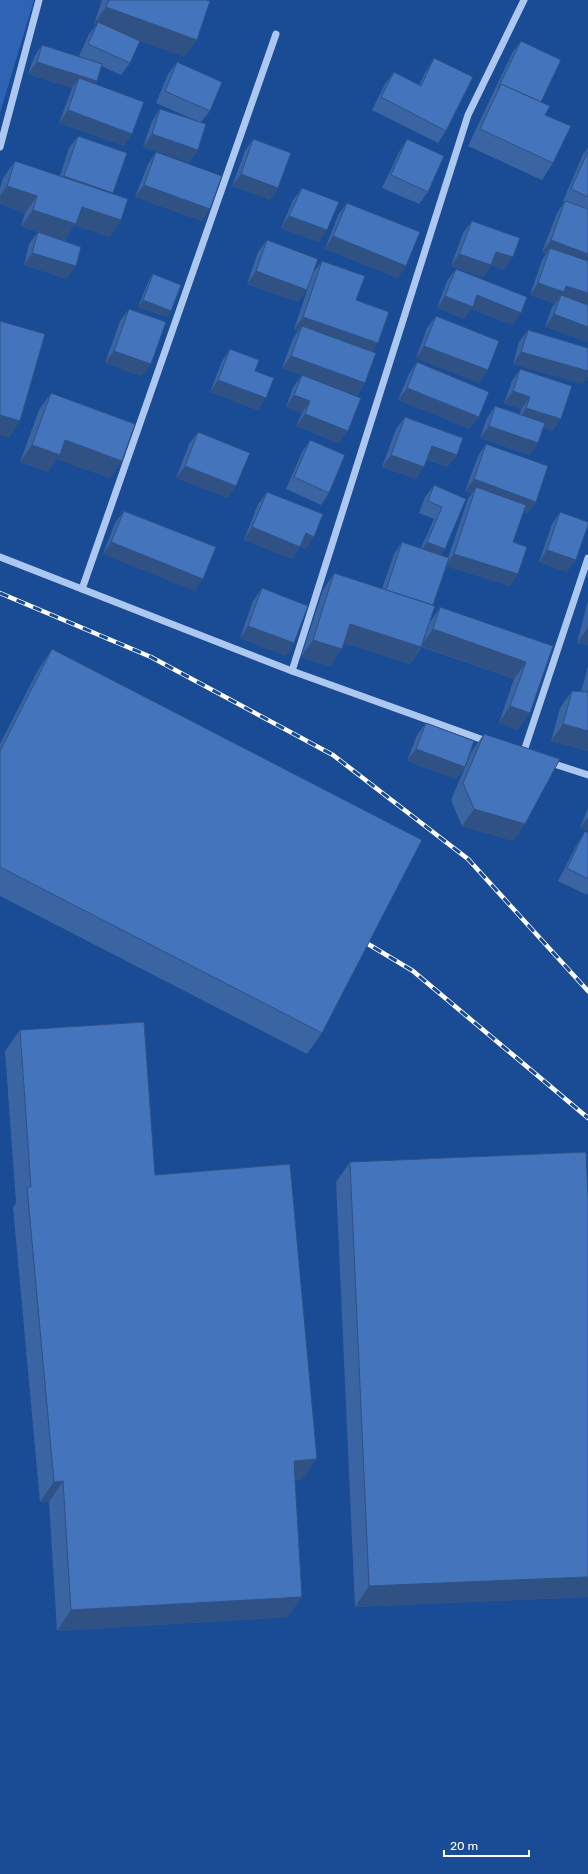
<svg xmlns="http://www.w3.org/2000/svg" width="588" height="1874" font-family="Rubik,sans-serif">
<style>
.green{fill:#2e64b3}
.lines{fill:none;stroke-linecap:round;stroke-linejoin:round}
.minor{stroke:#adc8f0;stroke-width:7}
.rail-casing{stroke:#fff;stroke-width:4.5}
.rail{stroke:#1a4b95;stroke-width:3;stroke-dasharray:9;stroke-linecap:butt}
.wall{fill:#3a64a2}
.shaded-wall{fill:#2f5184}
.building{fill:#4374bc;stroke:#2f5184}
</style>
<rect width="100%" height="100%" fill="#1a4b95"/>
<polygon class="green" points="0,0 34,0 0,113"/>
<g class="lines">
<g class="minor">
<polyline points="0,147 39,0"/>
<polyline points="0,557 292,671 489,742"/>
<polyline points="82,589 276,34"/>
<polyline points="292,671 468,115 524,0"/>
<polyline points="523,754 588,558"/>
<polyline points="548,762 588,775"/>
</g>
<g class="rail-casing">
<g id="rail">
<polyline points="0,593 151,657 333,755 468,859 588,991"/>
<polyline points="358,938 413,971 588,1118"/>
</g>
</g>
<use href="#rail" class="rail"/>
</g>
<g class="wall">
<polygon points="102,0 206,0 185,57 133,38 130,63 121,75 101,66 97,81 95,84 124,146 59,123 71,91 72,88 28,74 34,57 42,45 82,58 79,56 89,34 96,25 94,24"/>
<polygon points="521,41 545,115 553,163 542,180 468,146 512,53"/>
<polygon points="434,58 446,131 438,143 372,110 385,84 394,72 419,85 426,71"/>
<polygon points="177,62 210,111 201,122 198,150 189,162 143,147 152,121 160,109 197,121 156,103 168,74"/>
<polygon points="78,136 113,194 121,220 110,237 74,225 64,241 67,279 24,265 29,244 38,232 21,226 25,213 0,204 0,188 3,178 15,161 60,176 69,148"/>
<polygon points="253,139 278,188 270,200 232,186 245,151"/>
<polygon points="407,139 428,192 419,204 382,188 399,152"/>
<polygon points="588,148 588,342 545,327 552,307 555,304 530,295 542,260 546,254 542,252 557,213 564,202 563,201 583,154"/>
<polygon points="156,152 210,209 202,221 135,197 148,164"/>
<polygon points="302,188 319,242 281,228 293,200"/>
<polygon points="347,203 398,278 325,249 338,215"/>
<polygon points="472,221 504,270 491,265 483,277 451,266 463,233"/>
<polygon points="267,240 298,302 247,284 258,252"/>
<polygon points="322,261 356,300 372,351 365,383 357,395 305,376 339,443 296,426 302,413 286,407 293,387 302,375 282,368 293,338 298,331 294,329 313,273"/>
<polygon points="456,269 513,325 471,309 464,319 437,308 447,281"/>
<polygon points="153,274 171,311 166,317 138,307 149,280"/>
<polygon points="129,309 151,364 142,376 105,363 120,321"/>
<polygon points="436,316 479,383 416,358 427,328"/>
<polygon points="528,330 588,348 588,376 582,384 513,364 519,342"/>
<polygon points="230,349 255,371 258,410 210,392 222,361"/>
<polygon points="417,362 470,429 398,400 409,374"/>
<polygon points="520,369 553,431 543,428 538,443 530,455 480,438 487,418 495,406 520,414 521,409 504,403 512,381"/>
<polygon points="51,393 122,461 110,478 57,459 48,472 20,462 39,410"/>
<polygon points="405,417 448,467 427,460 416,479 382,467 396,429"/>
<polygon points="198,432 228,498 176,478 189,444"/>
<polygon points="310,440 329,493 321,505 286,489 302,452"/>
<polygon points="486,444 536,502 527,514 523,512 513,542 510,586 446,566 433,605 430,622 440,607 553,646 518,730 499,723 514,679 422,647 410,664 344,643 342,649 330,666 301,657 323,590 334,573 382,589 394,554 402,542 421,548 434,519 419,513 425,497 434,485 466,499 445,549 441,555 448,558 468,499 472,494 465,491 478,456"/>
<polygon points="267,492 306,549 300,547 292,559 244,540 258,504"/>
<polygon points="124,511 195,591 103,554 115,523"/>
<polygon points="560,512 567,572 539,562 552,524"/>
<polygon points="262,588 294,643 286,656 240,638 253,601"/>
<polygon points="588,600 588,645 577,643"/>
<polygon points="52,649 322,1033 307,1054 0,896 0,744 38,670"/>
<polygon points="588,666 588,751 551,741 560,708 572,691 581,692"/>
<polygon points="426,723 465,767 456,779 407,761 417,735"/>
<polygon points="484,734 525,824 513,841 462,826 451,800 472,751"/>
<polygon points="588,808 588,831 580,828"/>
<polygon points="585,831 588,833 588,893 587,895 558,881 577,844"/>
<polygon points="20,1030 155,1175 302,1480 295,1480 288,1617 57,1631 49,1502 40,1502 13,1207 16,1203 5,1051"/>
<polygon points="350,1162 588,1597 355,1607 336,1182"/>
</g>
<g class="shaded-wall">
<polygon points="106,7 197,40 185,57 96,25 98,22 96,25 94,24"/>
<polygon points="37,62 97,81 88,94 79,78 72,88 28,74"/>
<polygon points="68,110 132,134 124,146 59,123"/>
<polygon points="152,134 198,150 189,162 143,147"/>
<polygon points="241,174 278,188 270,200 232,186"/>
<polygon points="64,176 113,193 105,205 55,188"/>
<polygon points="144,185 210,209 202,221 135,197"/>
<polygon points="7,186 37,196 25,213 0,204 0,196"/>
<polygon points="82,207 121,220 110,237 74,225 64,241 21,226 33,210"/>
<polygon points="289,216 327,230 319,242 281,228"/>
<polygon points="333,236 406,266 398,278 325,249"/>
<polygon points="551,240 588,254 588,270 550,248 546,254 542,252"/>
<polygon points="496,252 513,257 504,270 491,265 483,277 451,266 459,254"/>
<polygon points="32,253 76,266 67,279 24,265"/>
<polygon points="256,271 307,290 298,302 247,284"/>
<polygon points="538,283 566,286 588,293 588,308 561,295 555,304 530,295"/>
<polygon points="477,295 521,313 513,325 471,309 464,319 437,308 445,296"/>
<polygon points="143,300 171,311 166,317 138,307"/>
<polygon points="554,314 588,327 588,342 545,327"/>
<polygon points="303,317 378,343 370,355 302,326 298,331 294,329"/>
<polygon points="424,346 488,370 479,383 416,358"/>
<polygon points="114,351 151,364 142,376 105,363"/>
<polygon points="521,352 588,371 588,376 582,384 513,364"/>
<polygon points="291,356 365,383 357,395 282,368"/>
<polygon points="218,380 266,398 258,410 210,392"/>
<polygon points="407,388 479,417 470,429 398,400"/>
<polygon points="513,391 530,397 521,409 504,403"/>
<polygon points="294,395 310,401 302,413 286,407"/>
<polygon points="526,408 561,419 553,431 518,420"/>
<polygon points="305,414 348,431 339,443 296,426"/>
<polygon points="0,415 20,421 9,438 0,435"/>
<polygon points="489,426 538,443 530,455 480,438"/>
<polygon points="65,440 122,461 110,478 57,459 48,472 20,462 32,445"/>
<polygon points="432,446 457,455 448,467 423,458"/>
<polygon points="391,455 424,467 416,479 382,467"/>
<polygon points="185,466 236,486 228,498 176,478"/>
<polygon points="474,479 536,502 527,514 474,494 476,487 472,494 465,491"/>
<polygon points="252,527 306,533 314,537 306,549 300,547 292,559 244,540"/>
<polygon points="111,542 203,579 195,591 103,554"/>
<polygon points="427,542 445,549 436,562 419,554"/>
<polygon points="547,550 576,560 567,572 539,562"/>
<polygon points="454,554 518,574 510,586 445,566"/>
<polygon points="350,624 421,647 410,664 338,641"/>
<polygon points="248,626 294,643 286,656 240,638"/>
<polygon points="588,627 588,645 577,643"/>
<polygon points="433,629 526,662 514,679 421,646"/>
<polygon points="313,640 342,649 330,666 301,657"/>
<polygon points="510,706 530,713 518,730 499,723"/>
<polygon points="563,724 588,731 588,751 551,741"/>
<polygon points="416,749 465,767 456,779 407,761"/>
<polygon points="474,809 525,824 513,841 462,826"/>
<polygon points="588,817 588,831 580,828"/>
<polygon points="317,1459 302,1480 280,1481 294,1461"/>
<polygon points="63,1481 49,1502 40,1502 54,1482"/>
<polygon points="588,1577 588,1597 355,1607 369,1586"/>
<polygon points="302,1597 288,1617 57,1631 71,1610"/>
</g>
<g class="building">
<polygon points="109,0 206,0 210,1 197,40 106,7"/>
<polygon points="98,22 140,41 130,63 88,44"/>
<polygon points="521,41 561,60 541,102 501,84 498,88"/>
<polygon points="42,45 102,64 97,81 37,62"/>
<polygon points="434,58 473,77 446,131 381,97 394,72 421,86"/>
<polygon points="177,62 222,82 210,111 165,91"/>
<polygon points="79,78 144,102 132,134 68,110"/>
<polygon points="501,84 550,106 545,115 571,126 553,163 480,129"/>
<polygon points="160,109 206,124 198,150 152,134"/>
<polygon points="78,136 127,153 113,193 64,176"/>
<polygon points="253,139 291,153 278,188 241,174"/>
<polygon points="407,139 444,156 428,192 391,175"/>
<polygon points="588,151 588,197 571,189"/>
<polygon points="156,152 222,176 210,209 144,185"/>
<polygon points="15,161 128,199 121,220 82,207 76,224 33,210 37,196 7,186"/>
<polygon points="302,188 339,202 327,230 289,216"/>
<polygon points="565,201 588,209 588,254 551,240"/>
<polygon points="347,203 420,232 406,266 333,236"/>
<polygon points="472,221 520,238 513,257 496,252 491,265 459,254"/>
<polygon points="38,232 81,247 76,266 32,253"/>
<polygon points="267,240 318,259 307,290 256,271"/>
<polygon points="550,248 588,261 588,293 566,286 564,292 538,283"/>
<polygon points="322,261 365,276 356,300 389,312 378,343 303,317"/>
<polygon points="456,269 527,297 521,313 477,295 473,307 445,296"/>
<polygon points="153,274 181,285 171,311 143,300"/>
<polygon points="561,295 588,305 588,327 554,314"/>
<polygon points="129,309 166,322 151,364 114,351"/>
<polygon points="436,316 499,341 488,370 424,346"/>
<polygon points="0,321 45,334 20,421 0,415"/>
<polygon points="302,326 376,353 365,383 291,356"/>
<polygon points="528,330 588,348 588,371 521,352"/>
<polygon points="230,349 259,360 255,371 274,378 266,398 218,380"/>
<polygon points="417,362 489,392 479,417 407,388"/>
<polygon points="520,369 572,386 561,419 526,408 530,397 513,391"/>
<polygon points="302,375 361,398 348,431 305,414 310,401 294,395"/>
<polygon points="51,393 135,424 122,461 65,440 60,455 32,445"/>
<polygon points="495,406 545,423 538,443 489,426"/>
<polygon points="405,417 463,438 457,455 432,446 424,467 391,455"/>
<polygon points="198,432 250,453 236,486 185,466"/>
<polygon points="310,440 345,455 329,493 294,477"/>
<polygon points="486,444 548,466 536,502 474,479"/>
<polygon points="434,485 466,499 445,549 427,542 442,507 428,501"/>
<polygon points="476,487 526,505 513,542 527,547 518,574 454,554"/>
<polygon points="267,492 323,514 314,537 306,533 300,547 252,527"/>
<polygon points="124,511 216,547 203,579 111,542"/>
<polygon points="560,512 588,522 588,525 576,560 547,550"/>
<polygon points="402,542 449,558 433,605 386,590"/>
<polygon points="334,573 435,606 421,647 350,624 342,649 313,640"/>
<polygon points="262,588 308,606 294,643 248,626"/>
<polygon points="440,607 553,646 530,713 510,706 526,662 433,629"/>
<polygon points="52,649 422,840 322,1033 0,867 0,751"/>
<polygon points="572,691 588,692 588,731 563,724"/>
<polygon points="426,723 474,741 465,767 416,749"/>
<polygon points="484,734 560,759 525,824 474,809 463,783"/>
<polygon points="585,831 588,833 588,879 567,868"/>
<polygon points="144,1022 155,1175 290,1164 317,1459 294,1461 302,1597 71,1610 63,1481 54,1482 27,1187 31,1187 20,1030"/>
<polygon points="586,1152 588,1198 588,1577 369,1586 350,1162"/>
</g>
<path d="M444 1850v6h85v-6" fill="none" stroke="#ffffff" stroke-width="2"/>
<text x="450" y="1850" font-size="12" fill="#ffffff" stroke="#1a4b95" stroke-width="3" paint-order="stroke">20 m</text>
</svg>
